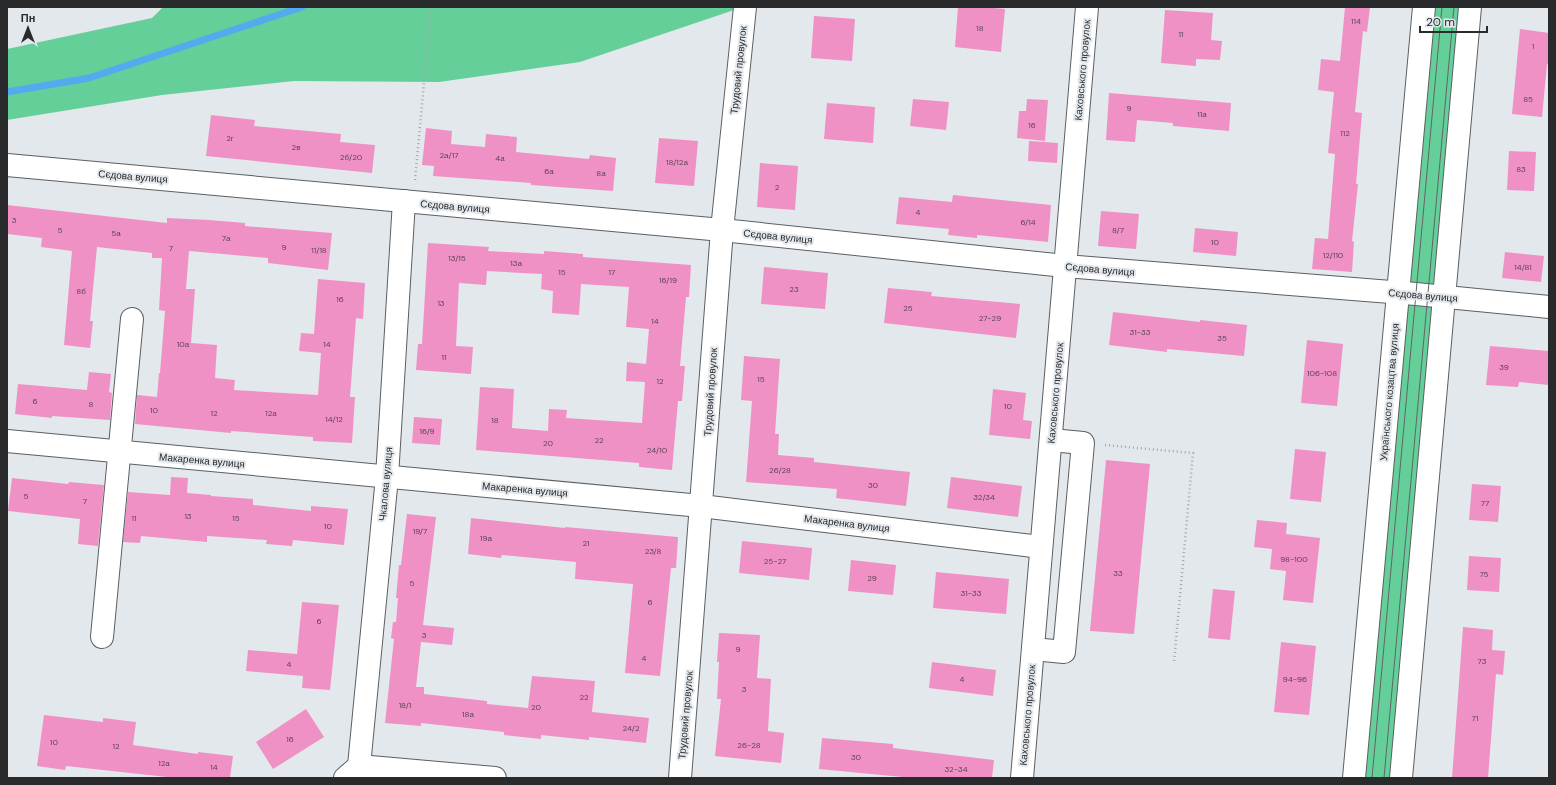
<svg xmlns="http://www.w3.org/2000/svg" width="1556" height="785" font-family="'DM Sans',sans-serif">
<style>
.green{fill:#65cf9a}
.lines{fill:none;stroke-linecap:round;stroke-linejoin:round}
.stream{stroke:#53abee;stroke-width:7}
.building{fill:#f091c5}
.minor-casing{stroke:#5b5f63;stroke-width:24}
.path{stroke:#a3a7ab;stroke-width:2.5;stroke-dasharray:1 3;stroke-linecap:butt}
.minor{stroke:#fff;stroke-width:22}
.tram{stroke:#616467;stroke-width:1}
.labels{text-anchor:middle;stroke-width:4;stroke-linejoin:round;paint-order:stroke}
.number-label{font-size:8px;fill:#5a4452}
.street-label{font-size:10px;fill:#282a2c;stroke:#e3e8ed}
</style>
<rect width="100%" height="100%" fill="#e3e8ed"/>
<g class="green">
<polygon points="163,7 743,7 580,62 439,82 294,81 162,95 7,120 7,49 152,18"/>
<polygon points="1430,7 1463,7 1437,289 1405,287"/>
<polygon points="1404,301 1437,304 1395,778 1361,778"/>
</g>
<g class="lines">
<polyline class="stream" points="7,92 89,78 302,7"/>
</g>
<g class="building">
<polygon points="958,7 983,7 1005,9 1001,52 955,47"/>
<polygon points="1345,7 1370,7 1367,32 1363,31 1355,112 1362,113 1356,184 1358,184 1352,241 1354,242 1352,272 1312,269 1315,238 1328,239 1335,154 1328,153 1334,92 1318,90 1321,59 1340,61"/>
<polygon points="1165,10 1213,13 1211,40 1222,41 1220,60 1196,59 1196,66 1161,63"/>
<polygon points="814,16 855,19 852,61 811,58"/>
<polygon points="1520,29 1549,33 1549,64 1547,64 1542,117 1512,114"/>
<polygon points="1109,93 1231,103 1229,131 1173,126 1173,123 1137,120 1135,142 1106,140"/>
<polygon points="913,99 949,102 946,130 910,126"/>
<polygon points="1027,99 1048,100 1045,141 1017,138 1019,111 1026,111"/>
<polygon points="827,103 875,107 873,143 824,139"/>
<polygon points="211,115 255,120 254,126 341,134 340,142 375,145 372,173 206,156"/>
<polygon points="426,128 452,131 451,144 485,147 486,134 517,137 516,152 589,159 590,155 616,158 613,191 531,185 531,183 433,176 434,166 422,165"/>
<polygon points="659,138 698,141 694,186 655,183"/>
<polygon points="1029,141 1058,143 1057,163 1028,161"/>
<polygon points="1509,151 1536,152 1534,191 1507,190"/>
<polygon points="760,163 798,166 795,210 757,207"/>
<polygon points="953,195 1051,205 1048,242 977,235 977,238 948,235 949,229 896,224 899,197 952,202"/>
<polygon points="7,205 167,223 167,218 209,220 245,223 245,226 332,233 328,270 268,263 268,258 189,251 186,289 195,289 191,343 217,345 215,378 235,380 234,390 318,395 321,353 299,351 301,333 314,334 318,279 365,283 363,319 356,318 350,397 355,397 352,443 313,441 313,437 231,431 231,433 135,424 137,395 157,397 159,373 160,373 165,311 159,310 162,258 152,258 152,253 97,247 90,321 93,321 90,348 64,345 72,251 41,247 42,238 7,234"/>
<polygon points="1101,211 1139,214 1136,249 1098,246"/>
<polygon points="1195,228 1238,232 1236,256 1193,252"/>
<polygon points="428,243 489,247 488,251 544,254 544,251 583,254 583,257 691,265 689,297 686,297 680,366 685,366 682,401 678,401 672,470 639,467 639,463 476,450 480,387 514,389 512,428 548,431 549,409 567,410 566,418 642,423 645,382 626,381 627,362 646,364 649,329 626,327 629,287 581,284 579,315 552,313 553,291 541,289 542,274 487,271 486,285 459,283 456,346 473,347 471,374 416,370 418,344 422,344"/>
<polygon points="1505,252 1544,256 1541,282 1502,278"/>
<polygon points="764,267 828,273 825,309 761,304"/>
<polygon points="888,288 932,292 931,296 1020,304 1016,338 884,323"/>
<polygon points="1113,312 1200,322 1200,320 1247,325 1244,356 1167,349 1167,352 1109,345"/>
<polygon points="1307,340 1343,344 1337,406 1301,403"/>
<polygon points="1490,346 1549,351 1549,385 1519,382 1518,387 1486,385"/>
<polygon points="744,356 780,359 775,434 779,434 778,455 814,458 814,462 910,472 906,506 836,498 837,489 746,482 752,401 741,400"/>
<polygon points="89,372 111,374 109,392 112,393 110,420 52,416 52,418 15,414 18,384 87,390"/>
<polygon points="993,389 1026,393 1023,420 1032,421 1030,439 989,435"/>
<polygon points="414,417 442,419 440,445 412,443"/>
<polygon points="1295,449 1326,452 1321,502 1290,499"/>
<polygon points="1106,460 1150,464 1134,634 1090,631"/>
<polygon points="171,477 188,478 187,493 211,495 211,496 253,499 253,505 311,511 311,506 348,509 344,545 293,540 292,546 266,544 267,540 207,536 207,542 141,536 140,543 123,542 128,492 170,495"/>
<polygon points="951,477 1022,486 1018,517 947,508"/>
<polygon points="12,478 68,484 69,482 104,485 98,546 78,544 80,519 8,511"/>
<polygon points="1472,484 1501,486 1498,522 1469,520"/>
<polygon points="407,514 436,517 423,625 454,628 452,645 421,642 416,687 424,687 424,694 487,701 487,704 528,708 532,676 595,681 592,712 649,718 646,743 589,737 589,740 541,735 541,739 504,735 504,732 421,723 421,726 385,723 394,639 391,638 393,622 396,622 398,598 396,598 399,565 401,565"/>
<polygon points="471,518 565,528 565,527 678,537 676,568 671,568 660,676 625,673 633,584 575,579 576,562 502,555 501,558 468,554"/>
<polygon points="1257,520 1287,523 1286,534 1320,538 1313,603 1283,600 1286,571 1270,569 1272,549 1254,547"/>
<polygon points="742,541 812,548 809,580 739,573"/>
<polygon points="1469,556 1501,558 1499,592 1467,590"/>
<polygon points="851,560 896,565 893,595 848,591"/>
<polygon points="936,572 1009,579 1006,614 933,608"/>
<polygon points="1213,589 1235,591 1230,640 1208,638"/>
<polygon points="302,602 339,605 330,690 302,688 303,676 246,671 248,650 297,654"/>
<polygon points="1463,627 1493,630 1492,650 1505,651 1503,675 1496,674 1488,778 1452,778"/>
<polygon points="719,633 760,635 757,678 771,679 768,731 784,733 781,763 715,756 721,699 717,699 719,662 717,662"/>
<polygon points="1281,642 1316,646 1309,715 1274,712"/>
<polygon points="932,662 996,670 993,696 929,688"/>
<polygon points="306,709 324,737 273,769 256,742"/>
<polygon points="44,715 103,722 103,718 136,722 133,745 198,754 198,752 233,756 230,778 176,778 66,766 65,770 37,766"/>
<polygon points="822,738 893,744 893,748 994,760 992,778 913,778 819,769"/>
</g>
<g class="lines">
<g class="minor-casing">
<g id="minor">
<polyline points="7,165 722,230 1065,266 1416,294 1549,307"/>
<polyline points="7,441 701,506 1041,547"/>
<polyline points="102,637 132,319"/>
<polyline points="1033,649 1064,652 1083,443 1051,440"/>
<polyline points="359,766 387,477 404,201"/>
<polyline points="345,778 359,766 495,778"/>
<polyline points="680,778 722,230 745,7"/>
<polyline points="1022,778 1087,7"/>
<polyline points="1354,778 1424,7"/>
<polyline points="1401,778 1470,7"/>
</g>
</g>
<g class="path">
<polyline points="415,180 431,7"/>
<polyline points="1105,445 1193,453 1174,662"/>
</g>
<use href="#minor" class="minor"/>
<g class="tram">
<polyline points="1372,778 1442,7"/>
<polyline points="1384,778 1454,7"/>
</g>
</g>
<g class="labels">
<g class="number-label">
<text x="1356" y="24">114</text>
<text x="980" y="31">18</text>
<text x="1181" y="37">11</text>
<text x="1533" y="49">1</text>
<text x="1528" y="102">85</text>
<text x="1129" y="111">9</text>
<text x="1202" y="117">11а</text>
<text x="1032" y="128">16</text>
<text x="1345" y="136">112</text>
<text x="230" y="141">2г</text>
<text x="296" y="150">2в</text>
<text x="449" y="158">2а/17</text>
<text x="351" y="160">2б/20</text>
<text x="500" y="161">4а</text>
<text x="677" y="165">18/12а</text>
<text x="1521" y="172">83</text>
<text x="549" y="174">6а</text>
<text x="601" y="176">8а</text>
<text x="777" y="190">2</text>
<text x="918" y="215">4</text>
<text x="14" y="223">3</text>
<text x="1028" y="225">6/14</text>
<text x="60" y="233">5</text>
<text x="1118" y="233">8/7</text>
<text x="116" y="236">5а</text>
<text x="226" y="241">7а</text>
<text x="1215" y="245">10</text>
<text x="284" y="250">9</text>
<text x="171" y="251">7</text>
<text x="319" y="253">11/18</text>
<text x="1333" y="258">12/110</text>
<text x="457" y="261">13/15</text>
<text x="516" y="266">13а</text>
<text x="1523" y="270">14/81</text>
<text x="562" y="275">15</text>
<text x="612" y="275">17</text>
<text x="668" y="283">16/19</text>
<text x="794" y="292">23</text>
<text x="81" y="294">8б</text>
<text x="340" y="302">16</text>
<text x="441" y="306">13</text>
<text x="908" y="311">25</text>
<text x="990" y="321">27-29</text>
<text x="655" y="324">14</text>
<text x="1140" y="335">31-33</text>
<text x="1222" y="341">35</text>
<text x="183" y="347">10а</text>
<text x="327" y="347">14</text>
<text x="444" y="360">11</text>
<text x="1504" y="370">39</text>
<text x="1322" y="376">106-108</text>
<text x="761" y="382">15</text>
<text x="660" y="384">12</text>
<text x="35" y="404">6</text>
<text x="91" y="407">8</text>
<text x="1008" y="409">10</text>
<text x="154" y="413">10</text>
<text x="214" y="416">12</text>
<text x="271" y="416">12а</text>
<text x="334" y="422">14/12</text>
<text x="495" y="423">18</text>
<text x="427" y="434">16/9</text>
<text x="599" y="443">22</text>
<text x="548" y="446">20</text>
<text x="657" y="453">24/10</text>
<text x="780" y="473">26/28</text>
<text x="873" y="488">30</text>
<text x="26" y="499">5</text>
<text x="984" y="500">32/34</text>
<text x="85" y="504">7</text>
<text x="1485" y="506">77</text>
<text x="188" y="519">13</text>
<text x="134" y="521">11</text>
<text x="236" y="521">15</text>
<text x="328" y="529">10</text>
<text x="420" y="534">19/7</text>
<text x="486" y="541">19а</text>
<text x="586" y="546">21</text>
<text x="653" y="554">23/8</text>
<text x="1294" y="562">98-100</text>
<text x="775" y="564">25-27</text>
<text x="1118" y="576">33</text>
<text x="1484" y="577">75</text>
<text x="872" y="581">29</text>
<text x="412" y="586">5</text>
<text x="971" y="596">31-33</text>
<text x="650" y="605">6</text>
<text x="319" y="624">6</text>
<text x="424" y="638">3</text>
<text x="738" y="652">9</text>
<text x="644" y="661">4</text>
<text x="1482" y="664">73</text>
<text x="289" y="667">4</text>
<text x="962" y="682">4</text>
<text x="1295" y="682">94-96</text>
<text x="744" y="692">3</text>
<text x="584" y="700">22</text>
<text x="405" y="708">18/1</text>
<text x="536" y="710">20</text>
<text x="468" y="717">18а</text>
<text x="1475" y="721">71</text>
<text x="631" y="731">24/2</text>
<text x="290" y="742">16</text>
<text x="54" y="745">10</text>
<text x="749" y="748">26-28</text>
<text x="116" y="749">12</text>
<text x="856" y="760">30</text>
<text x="164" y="766">12а</text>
<text x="214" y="770">14</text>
<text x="956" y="772">32-34</text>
</g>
<g class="street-label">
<text transform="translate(738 70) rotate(-84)" y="4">Трудовий провулок</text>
<text transform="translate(1082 70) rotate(-85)" y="4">Каховського провулок</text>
<text transform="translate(133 176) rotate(5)" y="4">Сєдова вулиця</text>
<text transform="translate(455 206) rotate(5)" y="4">Сєдова вулиця</text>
<text transform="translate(778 236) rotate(6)" y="4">Сєдова вулиця</text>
<text transform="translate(1100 269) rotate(5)" y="4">Сєдова вулиця</text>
<text transform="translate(1423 295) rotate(5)" y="4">Сєдова вулиця</text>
<text transform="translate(710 392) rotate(-86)" y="4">Трудовий провулок</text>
<text transform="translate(1389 392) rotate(-85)" y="4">Українського козацтва вулиця</text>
<text transform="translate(1055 393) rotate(-85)" y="4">Каховського провулок</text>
<text transform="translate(202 460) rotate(5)" y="4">Макаренка вулиця</text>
<text transform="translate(385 484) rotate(-85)" y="4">Чкалова вулиця</text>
<text transform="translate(525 489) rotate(5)" y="4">Макаренка вулиця</text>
<text transform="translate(847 523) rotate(7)" y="4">Макаренка вулиця</text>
<text transform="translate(685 715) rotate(-85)" y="4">Трудовий провулок</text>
<text transform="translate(1027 715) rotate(-85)" y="4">Каховського провулок</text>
</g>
</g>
<rect width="1556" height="785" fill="none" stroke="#282a2c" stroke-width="16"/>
<g transform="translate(28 28)" stroke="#e3e8ed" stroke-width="3" paint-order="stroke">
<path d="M0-3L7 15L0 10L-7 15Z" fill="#282a2c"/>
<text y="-6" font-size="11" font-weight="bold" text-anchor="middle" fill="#282a2c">Пн</text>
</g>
<path d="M1420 26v6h67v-6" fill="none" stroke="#282a2c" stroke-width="2"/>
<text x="1426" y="26" font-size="12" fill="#282a2c" stroke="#e3e8ed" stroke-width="3" paint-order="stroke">20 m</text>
</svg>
